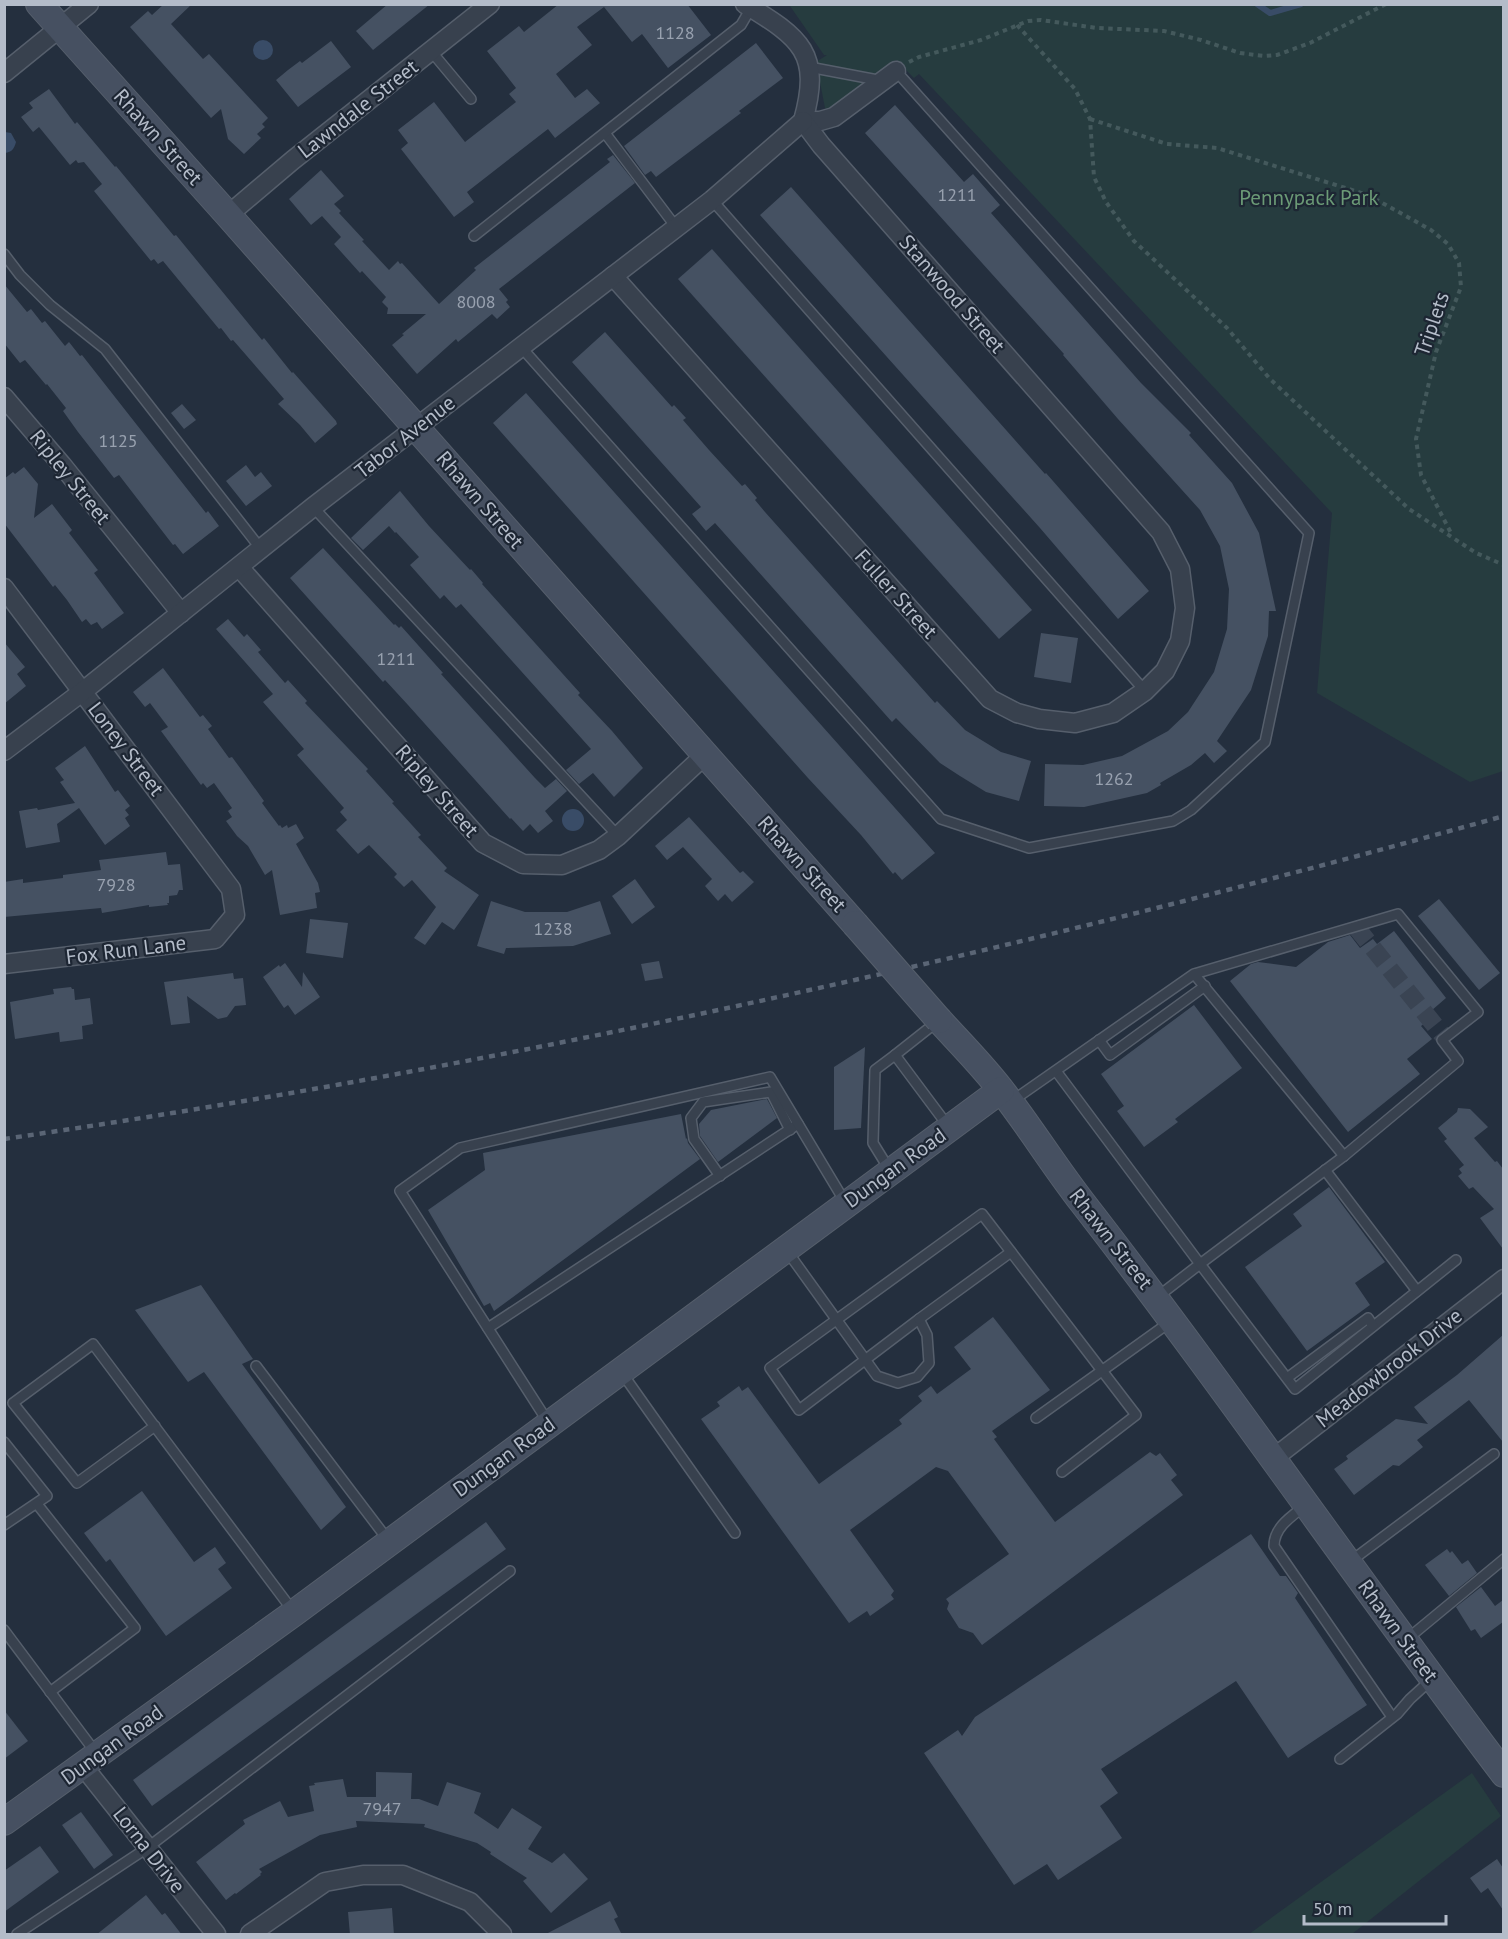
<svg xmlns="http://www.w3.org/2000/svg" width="1508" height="1939" font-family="'PT Sans',sans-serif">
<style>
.green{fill:#263c3f}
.water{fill:#394c67}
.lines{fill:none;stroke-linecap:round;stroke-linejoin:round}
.stream{stroke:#394c67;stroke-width:6}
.building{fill:#455162}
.street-tunnel{stroke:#3a4453;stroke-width:18;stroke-dasharray:18 9;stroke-linecap:butt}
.lane-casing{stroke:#565f6c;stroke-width:12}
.street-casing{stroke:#565f6c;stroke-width:21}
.secondary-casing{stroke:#565f6c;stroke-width:28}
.path{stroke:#44595c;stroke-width:4;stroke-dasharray:4.5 4.5;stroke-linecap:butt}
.lane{stroke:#38414e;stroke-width:9}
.street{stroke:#38414e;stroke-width:18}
.secondary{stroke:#465061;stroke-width:26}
.rail{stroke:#5a6575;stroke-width:4.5;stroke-dasharray:6 6;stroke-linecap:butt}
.secondary-bridge-casing{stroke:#565f6c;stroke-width:28;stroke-linecap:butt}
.secondary-bridge{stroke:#465061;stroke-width:26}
.labels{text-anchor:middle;stroke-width:4.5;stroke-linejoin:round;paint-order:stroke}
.number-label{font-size:18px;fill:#98a1af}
.street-label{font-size:21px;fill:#b4bcc9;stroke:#1d2633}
.park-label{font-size:21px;fill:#6b9a76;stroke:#1d2633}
</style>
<rect width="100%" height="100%" fill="#242f3e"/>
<g class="green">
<polygon points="791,4 1503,5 1503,771 1470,782 1317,693 1332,513 919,74 914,78 896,60 829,110 825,108 816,62 827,55 824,55 790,6"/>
<polygon points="1472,1773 1501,1816 1352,1934 1249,1934"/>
</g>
<g class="water">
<circle cx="263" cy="50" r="10"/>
<path d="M5,132l6,1 5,9c-2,7 -4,10 -11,11z"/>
<circle cx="573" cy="820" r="11"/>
</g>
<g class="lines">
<polyline class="stream" points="1257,4 1270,13 1301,4"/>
</g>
<g class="building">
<polygon points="164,4 192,4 171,24 203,59 209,54 268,118 262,124 265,127 257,134 261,138 244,154 228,139 221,109 211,118 130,27 148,11 152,15"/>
<polygon points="388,4 430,4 373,50 356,31"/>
<polygon points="559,4 687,4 711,35 668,68 642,34 632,42 604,7 577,27 592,45 556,74 575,98 587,89 600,103 555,138 548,129 467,192 474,202 454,217 401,149 408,143 398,130 434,102 465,142 516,102 509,94 516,88 487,51 519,26 524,32"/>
<polygon points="331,41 351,67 298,107 276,80 288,70 300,61 302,63"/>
<polygon points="756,43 783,78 739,111 741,113 656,177 651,171 645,175 624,146"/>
<polygon points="49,89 75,124 77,122 115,167 116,166 174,236 176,235 262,340 264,338 292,373 293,372 336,421 337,424 315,443 300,425 278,404 284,399 233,340 231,341 221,328 219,329 163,261 158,264 154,259 151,261 94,191 102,184 84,162 78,163 76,160 70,165 39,127 33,132 21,117 33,108 29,103"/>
<polygon points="895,105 964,182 973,174 1000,205 991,213 1141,383 1191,433 1189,435 1232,483 1259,533 1276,611 1269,611 1268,636 1251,690 1217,741 1227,751 1214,763 1205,753 1191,765 1160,783 1161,785 1147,793 1084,807 1044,806 1045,764 1083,765 1122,756 1168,731 1188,712 1214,672 1227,629 1229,589 1220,546 1200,510 1118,419 1063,355 1064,354 865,133"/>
<polygon points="613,155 635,183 499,289 508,300 506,302 510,307 497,319 492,314 458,342 456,339 417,374 392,345 404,335 402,334 426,314 387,314 388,308 382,302 386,297 362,271 360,273 334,244 341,237 322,216 311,225 289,199 321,170 344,196 334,204 341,211 339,213 364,240 362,241 389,270 398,261 400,264 402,263 439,304 476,270 474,268 610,162 607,159"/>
<polygon points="791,187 1045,474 1046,473 1149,591 1118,619 1040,528 760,215"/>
<polygon points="712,249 1032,610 999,639 678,279"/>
<polygon points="4,284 27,312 31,309 42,323 45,321 65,346 69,342 80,356 82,355 206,513 208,511 219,526 183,554 175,544 173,545 119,475 114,478 78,432 63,411 66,408 47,384 46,385 25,360 20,363 4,343"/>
<polygon points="605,332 672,407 674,405 686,418 683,420 709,450 742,486 745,484 757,498 755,500 765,512 935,703 937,701 965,730 1001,752 1031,761 1019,801 986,792 960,776 940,763 896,718 892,722 715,523 706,531 692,514 701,507 572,362"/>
<polygon points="526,393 935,853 902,880 895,872 893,874 861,835 808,778 493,423"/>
<polygon points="182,404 196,420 184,429 171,413"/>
<polygon points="246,465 255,477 261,472 272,486 246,506 226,481"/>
<polygon points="24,467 38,484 34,518 52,504 72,530 69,533 97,569 98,570 94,573 124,613 102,629 97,622 91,625 86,619 82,622 67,600 55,585 53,587 4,523 4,479 13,472 15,474"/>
<polygon points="400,491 429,526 470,570 471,569 483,583 482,584 580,693 578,695 612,731 643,768 614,797 593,773 579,784 566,770 591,749 461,604 456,608 444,595 440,599 410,565 419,557 396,532 395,533 389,526 363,550 351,538"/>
<polygon points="323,548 394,625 395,624 399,628 401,626 443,673 441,674 535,778 545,788 556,779 567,791 545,811 553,821 538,833 530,824 523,831 511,818 510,819 408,705 385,680 383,682 290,578"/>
<polygon points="228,619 244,637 247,634 261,650 258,652 285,683 288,680 307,701 305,703 368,769 366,771 394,802 392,803 421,835 418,837 447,868 444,871 479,895 454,930 442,922 425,945 414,938 436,907 412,880 404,887 394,877 397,874 369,845 358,854 336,830 347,820 340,812 344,808 297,755 304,749 263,702 273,694 216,629"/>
<polygon points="1041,633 1078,638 1071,683 1034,677"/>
<polygon points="4,642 25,667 17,674 26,686 4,704"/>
<polygon points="163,668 200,717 203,715 212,726 208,729 229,758 232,757 246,776 264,801 262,803 279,826 280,825 282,828 287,825 288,828 296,824 304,838 296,844 318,883 320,892 315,893 317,908 280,915 272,870 265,875 248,846 237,836 226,821 232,817 228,811 232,808 214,783 207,788 203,783 201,785 161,731 168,727 150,703 145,707 133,692"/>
<polygon points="85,746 115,792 118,790 130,806 125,810 129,815 125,818 130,826 105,845 79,808 57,824 60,842 26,848 19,811 37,808 38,810 75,803 60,782 64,780 55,768"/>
<polygon points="689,817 740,873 743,871 754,882 732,902 725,894 718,901 705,886 712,879 683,847 667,860 655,846"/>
<polygon points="166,852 168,865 180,864 183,890 179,890 177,895 169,896 169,903 167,903 168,905 149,907 149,905 102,913 101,908 4,917 4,882 23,879 23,883 63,878 63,875 101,870 99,860"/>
<polygon points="635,879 655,907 632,924 612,896"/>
<polygon points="1439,899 1500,973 1479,990 1418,916"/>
<polygon points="491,901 525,912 567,912 600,901 611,934 573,946 506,948 504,954 477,946"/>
<polygon points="310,919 348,923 343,958 306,953"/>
<polygon points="1394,931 1446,998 1431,1011 1434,1016 1421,1026 1432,1039 1407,1059 1420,1074 1348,1132 1230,981 1251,964 1258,962 1296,967 1328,942 1350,935 1360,948 1373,939 1377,944"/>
<polygon points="659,961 663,978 645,981 641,964"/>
<polygon points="285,963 302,987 303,972 320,997 295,1015 288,1005 284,1008 263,977 279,965 280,967"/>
<polygon points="233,973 234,979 243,978 246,1005 235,1006 227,1017 218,1019 187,996 190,1023 171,1025 164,982"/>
<polygon points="71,987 72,989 74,989 75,1000 90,998 93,1024 82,1026 83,1039 60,1042 59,1032 15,1039 10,1002 54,994 53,989"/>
<polygon points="1194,1005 1242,1068 1175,1119 1178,1122 1144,1147 1117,1111 1124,1106 1101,1074"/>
<polygon points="865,1047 861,1128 834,1130 834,1067"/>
<polygon points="767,1099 777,1118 718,1162 700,1136 699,1124 711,1110"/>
<polygon points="1458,1108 1470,1109 1488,1127 1474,1138 1495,1162 1497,1161 1503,1169 1503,1249 1480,1218 1494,1209 1473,1187 1469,1189 1458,1176 1462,1173 1459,1169 1464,1165 1444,1141 1447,1139 1438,1128 1457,1112"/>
<polygon points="681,1114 686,1139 687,1138 688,1143 700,1159 494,1311 490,1303 484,1306 428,1210 485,1170 483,1153"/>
<polygon points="1329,1187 1385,1262 1355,1283 1370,1305 1307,1351 1245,1267 1302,1226 1293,1214"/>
<polygon points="201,1285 253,1359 242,1364 346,1507 321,1530 204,1372 188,1382 135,1310"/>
<polygon points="993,1317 1050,1390 992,1431 997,1437 994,1439 1055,1522 1150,1452 1156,1456 1160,1453 1177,1475 1171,1480 1183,1495 982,1645 973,1633 959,1628 947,1609 949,1603 946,1599 1009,1554 948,1471 936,1467 850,1530 894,1591 891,1595 894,1599 870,1616 867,1611 849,1623 701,1419 720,1406 717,1402 739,1386 742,1391 748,1387 819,1484 902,1424 899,1420 922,1401 918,1396 931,1386 937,1394 971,1369 954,1347"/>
<polygon points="1503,1335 1503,1442 1469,1400 1417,1440 1423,1447 1399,1466 1393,1465 1354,1495 1334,1469 1348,1459 1346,1456 1396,1419 1428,1424 1414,1407 1457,1375"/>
<polygon points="142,1491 194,1562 215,1547 226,1563 218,1569 232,1588 166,1636 110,1559 106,1562 84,1533"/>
<polygon points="486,1522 506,1549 152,1806 133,1780"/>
<polygon points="1251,1534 1280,1576 1286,1576 1298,1593 1295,1598 1367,1705 1288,1758 1236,1681 1101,1769 1118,1793 1100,1806 1122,1838 1058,1880 1047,1864 1014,1885 924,1753 958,1730 962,1736 975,1717"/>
<polygon points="1447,1549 1450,1553 1452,1551 1462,1564 1468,1560 1477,1573 1449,1596 1425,1565"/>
<polygon points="1481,1587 1495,1606 1503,1600 1503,1622 1481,1638 1475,1629 1471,1631 1456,1607"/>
<polygon points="4,1710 28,1741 4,1759"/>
<polygon points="376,1772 412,1773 411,1799 419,1799 438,1806 447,1782 481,1793 474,1813 498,1829 512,1808 542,1827 528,1849 552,1863 564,1853 588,1879 551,1913 523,1881 527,1878 490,1854 491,1852 477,1843 424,1827 425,1824 356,1821 357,1827 320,1835 259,1869 262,1872 260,1874 261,1875 236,1894 235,1893 226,1900 196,1862 245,1824 243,1820 280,1801 288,1817 314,1811 309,1786 315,1785 314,1783 343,1779 347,1797 376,1797"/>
<polygon points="81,1812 113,1855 94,1869 62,1825"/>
<polygon points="40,1846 59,1872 4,1912 4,1871"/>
<polygon points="1497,1859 1503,1868 1503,1910 1488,1888 1481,1893 1470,1878"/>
<polygon points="146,1895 162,1915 165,1913 182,1935 96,1935"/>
<polygon points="610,1901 618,1917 614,1919 622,1935 544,1935"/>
<polygon points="392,1908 394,1935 350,1935 348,1912"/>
</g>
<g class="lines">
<polyline class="street-tunnel" points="1356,927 1445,1038"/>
<g class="lane-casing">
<g id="lane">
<polyline points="431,51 471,99"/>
<polyline points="809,67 883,81"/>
<polyline points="605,133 676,227"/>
<polyline points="712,200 1145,691"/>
<polyline points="474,236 741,25 751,8"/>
<polyline points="4,254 20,275 50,305 105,349 261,549"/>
<polyline points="521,347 941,819 1029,848 1173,821 1191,810 1265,742 1309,533 896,71"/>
<polyline points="313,507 618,836"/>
<polyline points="1099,1040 1110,1055 1205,986"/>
<polyline points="895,1055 938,1021"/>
<polyline points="1056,1071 1200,1264 1156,1298"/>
<polyline points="1012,1101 1194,974 1344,1156 1458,1061 1442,1040 1478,1012 1398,914 1194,974"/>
<polyline points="1344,1156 1200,1264 1295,1389 1456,1260"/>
<polyline points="889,1169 873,1143 875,1070 895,1055 948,1126"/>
<polyline points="1325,1170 1417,1291"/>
<polyline points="720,1176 694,1139 691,1118 703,1102 771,1092 790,1130"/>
<polyline points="787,1251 877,1376 898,1383 917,1377 929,1363 927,1335 919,1319 799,1410 770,1368 982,1214 1136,1415 1062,1472"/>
<polyline points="919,1319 1011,1252"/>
<polyline points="488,1328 798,1124"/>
<polyline points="256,1366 388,1540"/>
<polyline points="622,1373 735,1533"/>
<polyline points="1287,1378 1368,1318 1373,1326"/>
<polyline points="1036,1418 1170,1322"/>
<polyline points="548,1422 400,1191 460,1148 770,1077 845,1202"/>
<path d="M155,1426l-78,57 -64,-80 80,-59c66,89 133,178 200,267"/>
<polyline points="4,1442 47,1496 4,1525"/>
<polyline points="37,1504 135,1628 50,1692"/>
<path d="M1306,1505c-14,11 -32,22 -32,41l118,171"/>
<polyline points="1351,1561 1494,1454"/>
<polyline points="4,1630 96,1753"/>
<polyline points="1406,1640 1504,1559"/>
<polyline points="1340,1759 1397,1714 1410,1699 1432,1679"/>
<polyline points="17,1934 147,1848 510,1571"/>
</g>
</g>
<g class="street-casing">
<g id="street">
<path d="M745,4c56,34 77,49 58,117"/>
<polyline points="4,73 89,4"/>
<polyline points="803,121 820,121 834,117 896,71"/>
<polyline points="228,215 293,160 490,4"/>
<polyline points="613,276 990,699 1017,713 1039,719 1075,723 1113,713 1145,691 1165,671 1180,641 1185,608 1180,569 1161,532 821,145 803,121"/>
<polyline points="4,397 62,465 181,613"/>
<polyline points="239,567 483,843 523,864 562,865 599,850 618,836 705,755"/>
<polyline points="4,588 231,889 235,915 215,939 4,964"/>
<polyline points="4,751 82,692 313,507 712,200 803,121"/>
<polyline points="1274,1458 1504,1279"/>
<polyline points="83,1766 216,1934"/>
<polyline points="250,1934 325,1882 363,1875 403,1875 470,1902 502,1934"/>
</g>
</g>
<g class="secondary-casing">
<g id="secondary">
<polyline points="39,4 228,215 855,924"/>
<path d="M939,1020c21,23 44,46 63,71 28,36 52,75 80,111 145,187 279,383 422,572"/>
<polyline points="4,1822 294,1613 1001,1090"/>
</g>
</g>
<g class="path">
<polyline points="1017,25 1075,89 1090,119 1094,177 1106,202 1134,241 1227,328 1270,379 1409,509 1476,553 1504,565"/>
<polyline points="909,62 919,57 981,40 1028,21 1041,20 1097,28 1164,31 1201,40 1240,53 1264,56 1277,55 1310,43 1386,4"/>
<polyline points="1090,119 1167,144 1217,148 1368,195 1431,230 1448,244 1459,263 1461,287 1436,352 1416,439 1421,475 1452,535"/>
</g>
<use href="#lane" class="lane"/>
<use href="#street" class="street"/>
<use href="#secondary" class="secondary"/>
<path class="rail" d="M4,1139c507,-74 1007,-186 1500,-323"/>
<g class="secondary-bridge-casing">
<polyline id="secondary-bridge" points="855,924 939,1020"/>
</g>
<use href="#secondary-bridge" class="secondary-bridge"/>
</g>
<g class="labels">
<g class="number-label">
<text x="675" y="39">1128</text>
<text x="957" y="201">1211</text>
<text x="476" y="308">8008</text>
<text x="118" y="447">1125</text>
<text x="396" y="665">1211</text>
<text x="1114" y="785">1262</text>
<text x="116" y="891">7928</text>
<text x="553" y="935">1238</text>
<text x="382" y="1815">7947</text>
</g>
<g class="street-label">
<text transform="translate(358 109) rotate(-38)" y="7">Lawndale Street</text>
<text transform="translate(158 137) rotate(48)" y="7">Rhawn Street</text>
<text transform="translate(952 294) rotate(49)" y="7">Stanwood Street</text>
<text transform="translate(1432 324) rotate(-71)" y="7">Triplets</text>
<text transform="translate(405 437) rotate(-38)" y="7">Tabor Avenue</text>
<text transform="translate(70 477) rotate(51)" y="7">Ripley Street</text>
<text transform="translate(480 500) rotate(49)" y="7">Rhawn Street</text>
<text transform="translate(896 594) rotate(48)" y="7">Fuller Street</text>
<text transform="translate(126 749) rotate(53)" y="7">Loney Street</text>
<text transform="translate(437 791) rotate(49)" y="7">Ripley Street</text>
<text transform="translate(802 864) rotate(48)" y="7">Rhawn Street</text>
<text transform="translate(126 950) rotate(-7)" y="7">Fox Run Lane</text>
<text transform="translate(895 1168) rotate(-36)" y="7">Dungan Road</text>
<text transform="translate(1111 1239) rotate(52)" y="7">Rhawn Street</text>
<text transform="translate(1389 1368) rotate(-38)" y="7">Meadowbrook Drive</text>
<text transform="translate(504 1457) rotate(-36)" y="7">Dungan Road</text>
<text transform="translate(1398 1631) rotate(54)" y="7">Rhawn Street</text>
<text transform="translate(112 1745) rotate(-36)" y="7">Dungan Road</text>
<text transform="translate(149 1850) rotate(52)" y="7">Lorna Drive</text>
</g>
<g class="park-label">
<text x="1309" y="205">Pennypack Park</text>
</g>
</g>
<rect width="1508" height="1939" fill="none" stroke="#b4bcc9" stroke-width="12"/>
<path d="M1304 1915v9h142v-9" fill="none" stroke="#b4bcc9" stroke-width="3"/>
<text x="1313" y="1915" font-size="18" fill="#b4bcc9" stroke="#1d2633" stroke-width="4.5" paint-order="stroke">50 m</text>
</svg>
